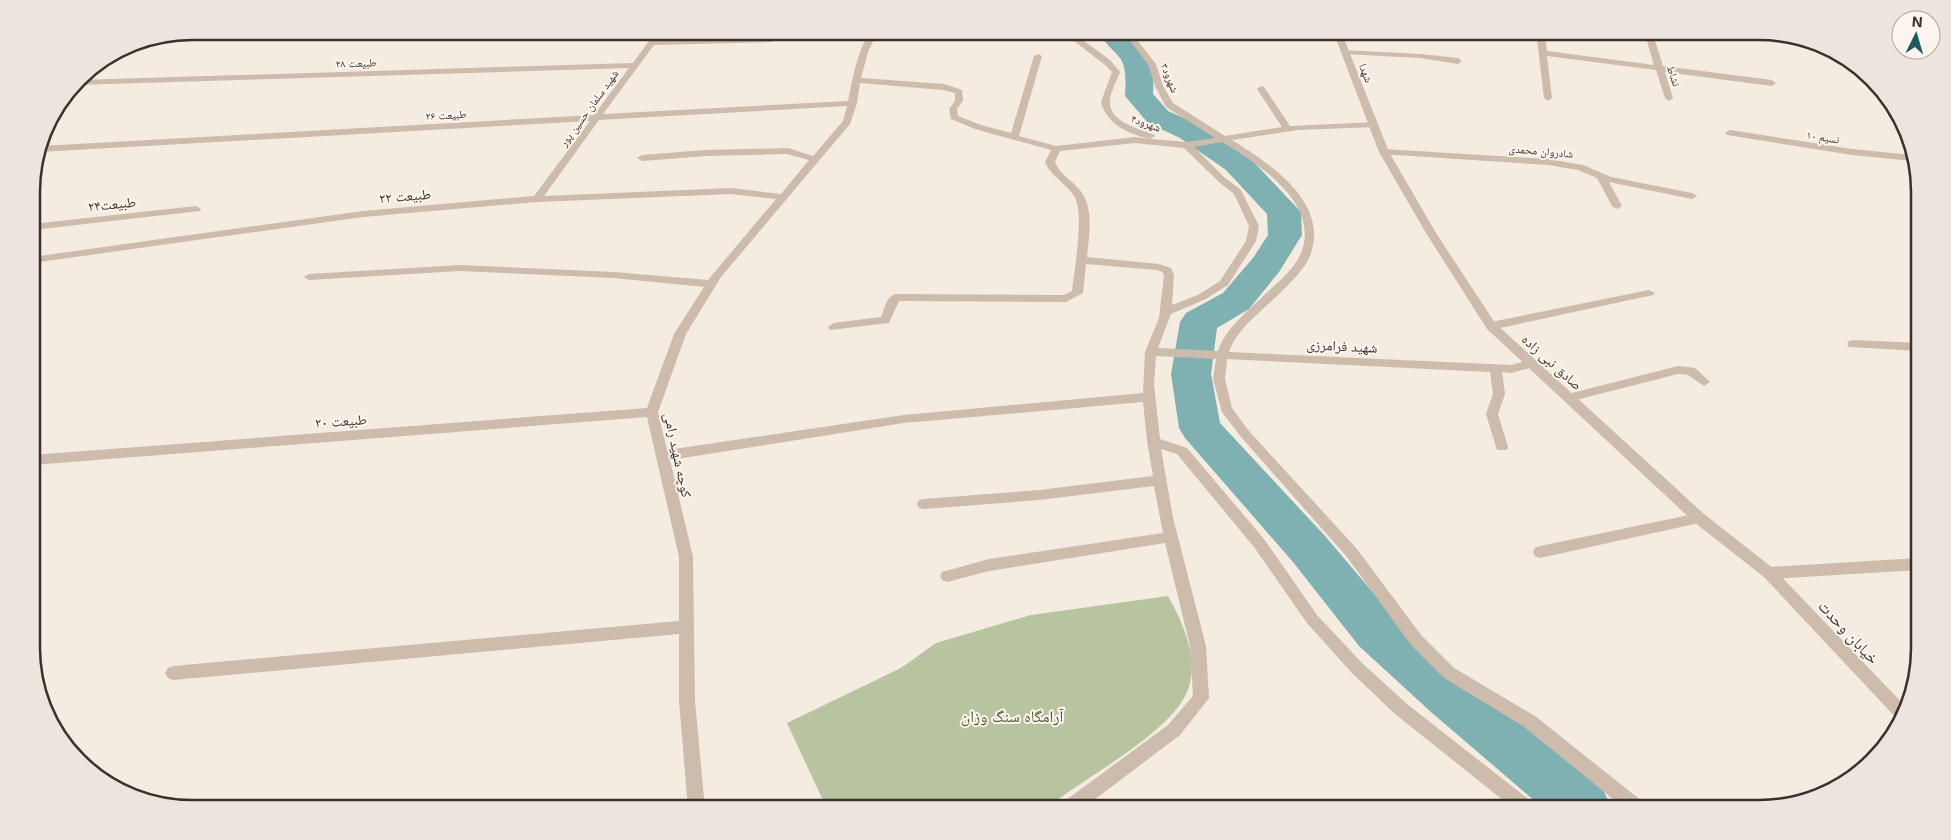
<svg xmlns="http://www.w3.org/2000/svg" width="1951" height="840" font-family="Inter,'Noto Naskh Arabic',sans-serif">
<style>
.green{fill:#b8c4a0}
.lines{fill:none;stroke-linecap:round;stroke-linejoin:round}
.river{fill:#7fb0b2;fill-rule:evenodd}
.minor{fill:#cdbbac;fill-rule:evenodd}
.tertiary{fill:#cdbbac;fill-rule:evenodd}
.labels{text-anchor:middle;stroke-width:4;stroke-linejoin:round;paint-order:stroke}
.far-street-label{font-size:11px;fill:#3b302b;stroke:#fbf5ee}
.street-label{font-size:14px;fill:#3b302b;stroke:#fbf5ee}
.near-street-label{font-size:16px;fill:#3b302b;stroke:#fbf5ee}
.near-park-label{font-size:16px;fill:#4a5a2e;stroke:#fbf5ee}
.rim{fill:none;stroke:#3b302b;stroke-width:2.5}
</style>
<rect width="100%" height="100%" fill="#f4ebe1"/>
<path class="green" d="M1168,596c14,25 29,57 22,87 -10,47 -107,94 -144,126h-219l-40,-86 114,-55 35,-25 95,-28z"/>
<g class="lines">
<path class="river" d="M1097,31h28c23,24 30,29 28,63l15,17 34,15 46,30 53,56 1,23 -23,37 -30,37 -32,19 -6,46 9,49 105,113 68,80 74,64 136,109 8,19h-68l-112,-96 -72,-66 -66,-84 -108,-124 -6,-10 -8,-54 9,-52 6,-9 37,-20 30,-35 15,-23 -1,-21 -41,-44 -46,-32 -32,-15 -23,-27c3,-45 -6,-33 -28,-65z"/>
<g class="minor">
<polygon points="252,31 351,31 347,33 169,38 165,37 182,33"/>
<path d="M656,31h8l-7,9 114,-2 4,2 -4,2 -117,3 -51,69 245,-13c5,-25 9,-48 22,-70h8l-10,21 -7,26 83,6 18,6 1,11 -6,8 1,7 23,9 30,8 23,-77 4,-2 4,2 -23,80 37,10 79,-9 14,2c-21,-6 -42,-14 -48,-37l11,-30 -8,-8 -43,-33h9l40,29 10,12c-3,9 -11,22 -10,31 0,19 29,26 43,31l2,2 -5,3 37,3 28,-4 -49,-31 -11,-21 -7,-22 -26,-33h8l26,33 7,22 10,17 52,33 57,-9 -25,-38 4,-3 3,1 26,39 87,-4v4l-3,1 -76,3 -66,10c38,24 96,61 79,113 -4,15 -24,33 -35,44 -17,16 -39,32 -47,55l282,13 19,-5 4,1 2,3 -2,3 -23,6 -9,-1 3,22 -7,20 10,33 -1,3h-10l-11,-36 7,-20 -3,-22 -263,-13 -2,20 7,29 17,23 108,118 64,86 33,33 81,48 108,86 2,6h-21l-101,-82 -79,-48 -33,-33 -64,-88 -106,-120 -19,-25 -9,-33 3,-20 -60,-3 -2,28 6,55 27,9 77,91 53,76 45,48 45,41 125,98 2,6h-21l-118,-94 -43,-41 -45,-50 -53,-76 -77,-93 -16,-5 12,69 33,128 3,52 -29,37 -98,74h-22l2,-6 106,-78 25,-29 -3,-50 -25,-103 -176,28 -42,11 -5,-2 -2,-4 2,-4 47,-13 174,-26 -9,-47 -115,14 -115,9 -5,-1 -2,-4 2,-4 5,-1 115,-9 114,-14 -6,-35 -4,-39 -239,21 -234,37 23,97 2,144 10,108h-17l-9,-108v-67l-506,46 -5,-2 -3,-5 3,-5 5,-2 506,-45v-64l-32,-140 -615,48v-10l615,-47 27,-74 30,-47 -90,-9 -154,-7 -151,9 -5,-3 5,-3 151,-9 154,7 94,8 68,-81 -45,-5 -194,8 -174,15 -331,46v-6l331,-46 171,-15 56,-75 -550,31 1,-6 553,-31 35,-47 -554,17 4,-5 554,-17zM860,83l83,7 12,3v8l-6,8 2,10 24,10 76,21 -6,12 3,6c7,10 19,17 26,28 11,16 0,75 -2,95l-8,4 -168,-1c-10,2 -11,15 -15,23l-47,6 -6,4 2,3 59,-7 10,-22 167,1 17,-9 3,-29 71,6 5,2 2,3 -5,43 -14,34 -2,41 -239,22 -237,35 -9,-38 28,-78 35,-57 129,-153 7,-21zM847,106l-4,15 -30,35 -25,-8 -82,2 -64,5 -5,3 5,3 64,-5 81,-2 22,6 -28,34 -50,-6 -187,8 55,-76zM1222,142c36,22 99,61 79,111 -7,17 -25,31 -38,43 -17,17 -37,32 -45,55l-60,-3 13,-34 35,-15 22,-14 28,-44 3,-15 -18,-36 -17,-13 -30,-30zM1135,143l49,5 34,33 16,13 15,32 -3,15 -26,40 -22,14 -26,10 2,-30 -3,-7 -12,-4 -72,-7c2,-22 8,-51 -9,-69 -8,-9 -18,-14 -23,-26l5,-11z"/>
<polygon points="1536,31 1544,31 1547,51 1654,65 1644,31 1652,31 1663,66 1772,80 1776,83 1772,86 1665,72 1673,98 1669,101 1665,98 1656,70 1547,56 1552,98 1548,101 1544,98"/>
<polygon points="1342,50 1420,54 1458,58 1462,61 1458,64 1420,58 1345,54 1342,54"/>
<polygon points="1730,130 1852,149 1912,155 1914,161 1852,155 1727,135 1725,133"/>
<polygon points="1384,149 1548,159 1583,165 1611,177 1692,193 1697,196 1692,199 1609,182 1622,206 1617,209 1612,206 1597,178 1578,170 1548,165 1381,154 1379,152"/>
<polygon points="196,206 201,209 200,211 32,230 32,224"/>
<polygon points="1649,290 1655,293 1653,295 1491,330 1485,326 1491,322"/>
<polygon points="1853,340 1919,343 1919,351 1849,347 1847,344 1849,341"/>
<polygon points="1678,366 1695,368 1710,382 1704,386 1688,375 1678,374 1568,402 1562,398 1568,394"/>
<polygon points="1699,513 1704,514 1706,518 1704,522 1699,523 1540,558 1535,556 1533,552 1535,548 1540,546"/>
<polygon points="1919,558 1920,570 1769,579 1764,577 1762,573 1764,569 1769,567"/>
</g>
<polygon class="tertiary" points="1333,31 1341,31 1389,152 1436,233 1495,323 1704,514 1774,569 1908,709 1900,722 1764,577 1694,522 1487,329 1426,233 1379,152"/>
</g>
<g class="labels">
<g class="far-street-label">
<text transform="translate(356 63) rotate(-2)" y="4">طبیعت ۲۸</text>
<text transform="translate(1366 73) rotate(68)" y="4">شهدا</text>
<text transform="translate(1674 76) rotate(72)" y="4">نشاط</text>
<text transform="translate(1170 78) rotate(68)" y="4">شهرود۳</text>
<text transform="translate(589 108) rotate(-54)" y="4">شهید سلمان حسین پور</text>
<text transform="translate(446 115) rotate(-3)" y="4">طبیعت ۲۶</text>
<text transform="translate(1146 123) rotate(20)" y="4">شهرود۴</text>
<text transform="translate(1823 137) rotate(9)" y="4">نسیم ۱۰</text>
<text transform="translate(1541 151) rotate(5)" y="4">شادروان محمدی</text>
</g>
<g class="street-label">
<text transform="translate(405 196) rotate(-5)" y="5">طبیعت ۲۲</text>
<text transform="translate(112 204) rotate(-6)" y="5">طبیعت۲۴</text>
<text transform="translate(1342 346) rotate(3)" y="5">شهید فرامرزی</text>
<text transform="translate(1552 362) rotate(42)" y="5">صادق نبی زاده</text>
<text transform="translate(341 421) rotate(-4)" y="5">طبیعت ۲۰</text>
<text transform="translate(678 455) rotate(78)" y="5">کوچه شهید رامی</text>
</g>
<g class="near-street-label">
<text transform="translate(1849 632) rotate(47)" y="6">خیابان وحدت</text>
</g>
<g class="near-park-label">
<text x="1012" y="722">آرامگاه سنگ وزان</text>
</g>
</g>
<path d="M0 0H1951V840H0ZM192 40H1759A152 152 0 0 1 1911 192V648A152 152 0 0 1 1759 800H192A152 152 0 0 1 40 648V192A152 152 0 0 1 192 40Z" fill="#ece5de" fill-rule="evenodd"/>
<path class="rim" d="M192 40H1759A152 152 0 0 1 1911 192V648A152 152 0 0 1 1759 800H192A152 152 0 0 1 40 648V192A152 152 0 0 1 192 40Z"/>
<g transform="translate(1916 35) rotate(5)"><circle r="24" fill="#fbf5ee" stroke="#aea6a0"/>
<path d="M0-4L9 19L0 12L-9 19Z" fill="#1f5a5e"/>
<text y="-8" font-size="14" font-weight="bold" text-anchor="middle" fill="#3b302b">N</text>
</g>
</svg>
